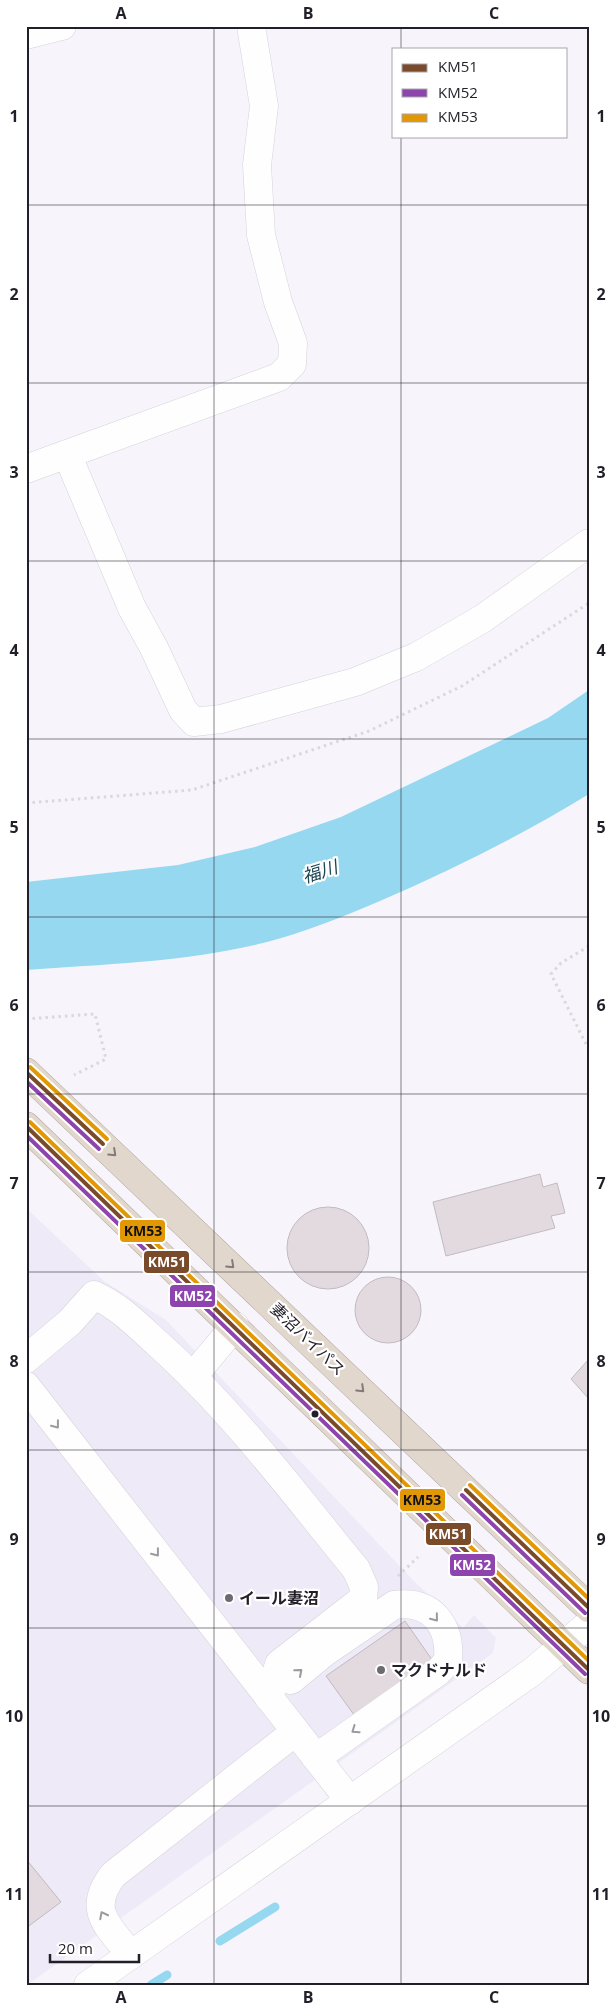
<svg xmlns="http://www.w3.org/2000/svg" width="615" height="2011" font-family="'Open Sans','Noto Sans JP',sans-serif">
<style>
.built{fill:#eeeaf8}
.water{fill:#95d8f0}
.lines{fill:none;stroke-linecap:round;stroke-linejoin:round}
.stream{stroke:#95d8f0;stroke-width:9}
.building{fill:#e3dae0;stroke:#c1bbc0}
.minor-casing{stroke:#d4d2d9;stroke-width:29}
.highway-casing{stroke:#b2a89f;stroke-width:29}
.path{stroke:#d9d8db;stroke-width:3;stroke-dasharray:2.5 4;stroke-linecap:butt}
.minor{stroke:#fefefe;stroke-width:28}
.highway{stroke:#e1d7cc;stroke-width:28}
.bus-1-casing{stroke:#fff;stroke-width:8}
.bus-2-casing{stroke:#fff;stroke-width:8}
.bus-3-casing{stroke:#fff;stroke-width:8}
.bus-1{stroke:#7a4b2a;stroke-width:4}
.bus-2{stroke:#8e44ad;stroke-width:4}
.bus-3{stroke:#e29804;stroke-width:4}
.oneway{stroke:#827b7a}
.oneway2{stroke:#9b9a9e}
.grid{fill:none;stroke:#231f29;stroke-width:1;stroke-opacity:0.55}
.bus-dot{fill:#231f29;stroke:#fff;stroke-width:2}
.poi-dot{fill:#6d6a72;stroke:#fff;stroke-width:2}
.labels{text-anchor:middle;stroke-width:4.5;stroke-linejoin:round;paint-order:stroke}
.street-label{font-size:16px;fill:#231f29;stroke:#fff}
.poi-label{font-size:16px;font-weight:bold;fill:#231f29;stroke:#fff;text-anchor:start}
.water-label{font-size:18px;font-style:italic;fill:#1c4754;stroke:#fff}
.line-badge{stroke:#fff;stroke-width:2}
.badge-label{font-size:14px;text-anchor:middle;font-weight:bold;fill:#fff}
.pale-badge-label{font-size:14px;text-anchor:middle;font-weight:bold;fill:#111}
.neatline{fill:none;stroke:#231f29;stroke-width:2}
.grid-label{font-size:16px;text-anchor:middle;font-weight:bold;fill:#231f29}
</style>
<rect width="100%" height="100%" fill="#f7f5fb"/>
<polygon class="built" points="26,1208 104,1281 166,1320 414,1581 463,1628 474,1615 496,1638 493,1653 27,1985"/>
<path class="water" d="M589,690v104c-67,41 -137,76 -209,107 -38,16 -77,32 -117,42 -77,19 -158,21 -237,27v-88l152,-17 77,-18 86,-30 207,-99z"/>
<g class="lines">
<g class="stream">
<polyline points="220,1941 275,1907"/>
<polyline points="151,1985 167,1975"/>
</g>
</g>
<g class="building">
<polygon points="540,1174 543,1187 557,1183 565,1213 551,1216 555,1228 446,1256 433,1202"/>
<circle cx="328" cy="1248" r="41"/>
<circle cx="388" cy="1310" r="33"/>
<polygon points="589,1359 589,1399 571,1379"/>
<polygon points="405,1621 435,1664 357,1719 326,1676"/>
<polygon points="26,1859 61,1902 26,1928"/>
</g>
<g class="lines">
<g class="minor-casing">
<g id="minor">
<polyline points="26,35 62,26"/>
<polyline points="67,454 132,608 154,648 183,710 194,722 221,719 355,682 416,657 482,619 589,543"/>
<polyline points="26,469 279,377 292,364 293,343 278,302 261,235 257,165 264,106 251,26"/>
<path d="M26,1359l44,-37 24,-27c25,11 43,30 63,48 75,67 135,148 199,226l8,18 -1,12 -84,65 -10,34"/>
<polyline points="193,1376 235,1326"/>
<polyline points="26,1386 350,1801"/>
<path d="M291,1680l34,-28 69,-47c38,-5 57,20 54,56l-9,10 -123,87"/>
<path d="M131,1955c-23,-29 -45,-45 -18,-80l182,-143"/>
<polyline points="88,1985 532,1672 589,1624"/>
</g>
</g>
<g class="highway-casing">
<g id="highway">
<polyline points="26,1072 589,1608"/>
<polyline points="26,1126 589,1670"/>
</g>
</g>
<g class="path">
<polyline points="26,803 192,790 369,731 462,686 589,603"/>
<polyline points="589,946 561,963 551,974 589,1050"/>
<polyline points="26,1019 95,1014 106,1059 74,1075"/>
<polyline points="398,1576 418,1557"/>
</g>
<use href="#minor" class="minor"/>
<use href="#highway" class="highway"/>
<g class="bus-1-casing">
<g id="bus-1">
<polyline points="26,1072 103,1144"/>
<polyline points="26,1126 589,1670"/>
<polyline points="466,1490 589,1608"/>
</g>
</g>
<g class="bus-2-casing">
<g id="bus-2">
<polyline points="26,1081 99,1149"/>
<polyline points="26,1135 585,1674"/>
<polyline points="462,1495 585,1613"/>
</g>
</g>
<g class="bus-3-casing">
<g id="bus-3">
<polyline points="30,1067 107,1139"/>
<polyline points="30,1122 589,1661"/>
<polyline points="470,1485 589,1599"/>
</g>
</g>
<use href="#bus-1" class="bus-1"/>
<use href="#bus-2" class="bus-2"/>
<use href="#bus-3" class="bus-3"/>
</g>
<defs><path id="oneway-chevron" d="M-2-3.5L2.5 0L-2 3.5" fill="none" stroke-width="1.6" stroke-linecap="round" stroke-linejoin="round" transform="scale(1.25)"/></defs>
<g class="oneway">
<use href="#oneway-chevron" transform="translate(113 1153) rotate(43)"/>
<use href="#oneway-chevron" transform="translate(231 1265) rotate(43)"/>
<use href="#oneway-chevron" transform="translate(361 1389) rotate(44)"/>
</g>
<g class="oneway2">
<use href="#oneway-chevron" transform="translate(56 1425) rotate(52)"/>
<use href="#oneway-chevron" transform="translate(156 1553) rotate(52)"/>
<use href="#oneway-chevron" transform="translate(435 1618) rotate(51)"/>
<use href="#oneway-chevron" transform="translate(299 1672) rotate(-41)"/>
<use href="#oneway-chevron" transform="translate(355 1730) rotate(145)"/>
<use href="#oneway-chevron" transform="translate(103 1915) rotate(-117)"/>
</g>
<path class="grid" d="M214,26v1959M401,26v23M401,136v1849M26,205h563M26,383h563M26,561h563M26,739h563M26,917h563M26,1094h563M26,1272h563M26,1450h563M26,1628h563M26,1806h563"/>
<circle class="bus-dot" cx="315" cy="1414" r="4.5"/>
<g class="poi-dot">
<circle cx="229" cy="1598" r="5"/>
<circle cx="381" cy="1670" r="5"/>
</g>
<g class="labels">
<g class="street-label">
<text transform="translate(308 1339) rotate(44)" y="6">妻沼バイパス</text>
</g>
<g class="poi-label">
<text x="239" y="1604">イール妻沼</text>
<text x="391" y="1676">マクドナルド</text>
</g>
<g class="water-label">
<text transform="translate(320 872) rotate(-18)" y="6">福川</text>
</g>
</g>
<g class="line-badge">
<rect x="119" y="1219" width="47" height="24" rx="5" fill="#e29804"/>
<rect x="143" y="1250" width="47" height="24" rx="5" fill="#7a4b2a"/>
<rect x="169" y="1284" width="47" height="24" rx="5" fill="#8e44ad"/>
<rect x="399" y="1488" width="47" height="24" rx="5" fill="#e29804"/>
<rect x="425" y="1522" width="47" height="24" rx="5" fill="#7a4b2a"/>
<rect x="449" y="1553" width="47" height="24" rx="5" fill="#8e44ad"/>
</g>
<g class="badge-label">
<text x="167" y="1267">KM51</text>
<text x="193" y="1301">KM52</text>
<text x="448" y="1539">KM51</text>
<text x="472" y="1570">KM52</text>
</g>
<g class="pale-badge-label">
<text x="143" y="1236">KM53</text>
<text x="422" y="1505">KM53</text>
</g>
<rect width="615" height="2011" fill="none" stroke="#ffffff" stroke-width="55"/>
<rect x="392" y="48" width="175" height="90" fill="#ffffff" stroke="#a7a5a9"/>
<rect x="402" y="64" width="25" height="8" fill="#7a4b2a" stroke="#a7a5a9"/>
<text x="438" y="72" font-size="15" fill="#231f29">KM51</text>
<rect x="402" y="89" width="25" height="8" fill="#8e44ad" stroke="#a7a5a9"/>
<text x="438" y="98" font-size="15" fill="#231f29">KM52</text>
<rect x="402" y="114" width="25" height="8" fill="#e29804" stroke="#a7a5a9"/>
<text x="438" y="122" font-size="15" fill="#231f29">KM53</text>
<path d="M50 1954v8h89v-8" fill="none" stroke="#231f29" stroke-width="2.5"/>
<text x="58" y="1954" font-size="15" fill="#231f29" stroke="#ffffff" stroke-width="4" paint-order="stroke">20 m</text>
<rect x="28" y="28" width="560" height="1956" class="neatline"/>
<g class="grid-label">
<text x="121" y="19">A</text>
<text x="308" y="19">B</text>
<text x="494" y="19">C</text>
<text x="14" y="122">1</text>
<text x="601" y="122">1</text>
<text x="14" y="300">2</text>
<text x="601" y="300">2</text>
<text x="14" y="478">3</text>
<text x="601" y="478">3</text>
<text x="14" y="656">4</text>
<text x="601" y="656">4</text>
<text x="14" y="833">5</text>
<text x="601" y="833">5</text>
<text x="14" y="1011">6</text>
<text x="601" y="1011">6</text>
<text x="14" y="1189">7</text>
<text x="601" y="1189">7</text>
<text x="14" y="1367">8</text>
<text x="601" y="1367">8</text>
<text x="14" y="1545">9</text>
<text x="601" y="1545">9</text>
<text x="14" y="1722">10</text>
<text x="601" y="1722">10</text>
<text x="14" y="1900">11</text>
<text x="601" y="1900">11</text>
<text x="121" y="2003">A</text>
<text x="308" y="2003">B</text>
<text x="494" y="2003">C</text>
</g>
</svg>
